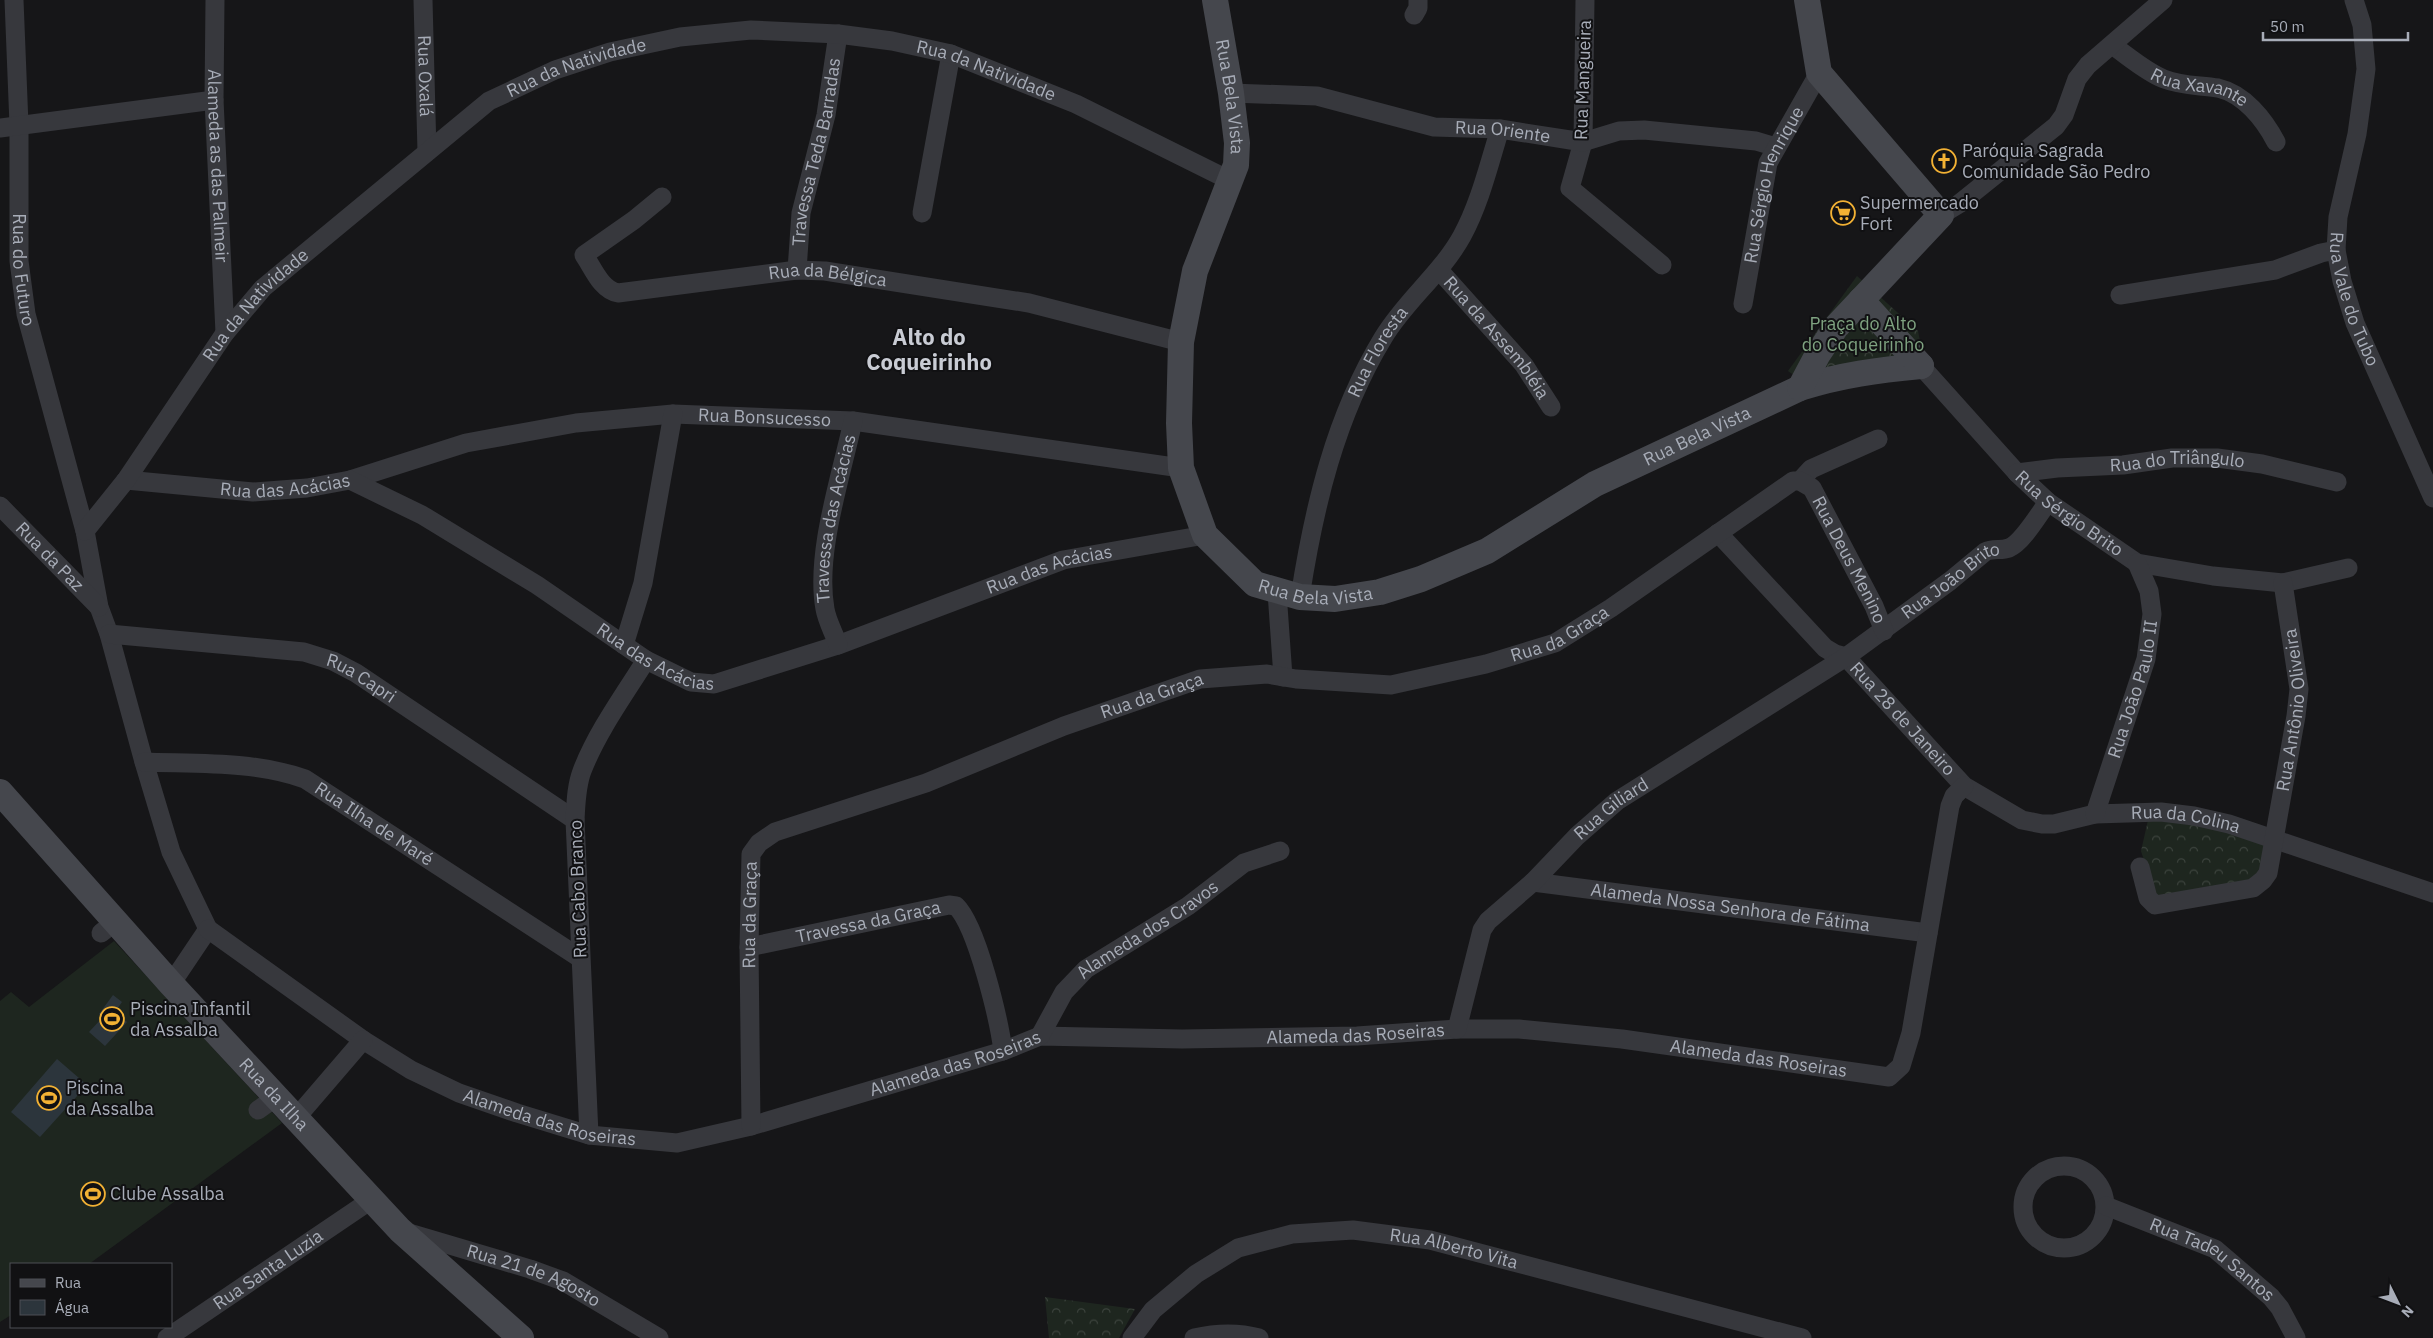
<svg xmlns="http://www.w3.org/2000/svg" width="2433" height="1338" font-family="'IBM Plex Sans',sans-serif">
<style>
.forest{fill:url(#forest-crowns)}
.garden{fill:#1e261f}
.water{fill:#2c353c}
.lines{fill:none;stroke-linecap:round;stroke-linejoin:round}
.minor{stroke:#37383d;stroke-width:19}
.secondary{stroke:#45474d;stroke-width:26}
.labels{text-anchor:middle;stroke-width:4;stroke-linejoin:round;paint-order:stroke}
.street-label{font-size:18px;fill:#a8adb8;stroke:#111113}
.poi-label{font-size:18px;fill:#a8adb8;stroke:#111113;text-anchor:start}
.park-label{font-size:18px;fill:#7fa381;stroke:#111113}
.district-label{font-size:22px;font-weight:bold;fill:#c9ccd4;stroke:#111113}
</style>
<defs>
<pattern id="forest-crowns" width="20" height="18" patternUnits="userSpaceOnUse" patternTransform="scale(1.25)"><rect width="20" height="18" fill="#1e261f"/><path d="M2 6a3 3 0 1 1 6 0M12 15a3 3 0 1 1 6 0" fill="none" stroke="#3c433d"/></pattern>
</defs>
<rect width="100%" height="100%" fill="#161618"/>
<g class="forest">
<polygon points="1857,276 1918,331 1923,357 1808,385 1788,371"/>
<polygon points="2149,816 2274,838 2265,877 2157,899 2141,851"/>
<polygon points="1045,1297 1135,1309 1119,1338 1049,1338"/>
</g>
<polygon class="garden" points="114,941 282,1123 89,1264 11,1264 11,1315 0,1322 0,1001 11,992 29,1007"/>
<g class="water">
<polygon points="113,995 122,1002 115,1012 127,1022 105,1046 89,1032 103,1017 99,1014"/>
<polygon points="57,1059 87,1085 40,1137 11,1112"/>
</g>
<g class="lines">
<g class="minor">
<path id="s1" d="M14,0l5,125v136l7,53 59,217 14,76 10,27 35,128 27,90 37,77 -37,55"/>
<path id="s2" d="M215,0l-1,100 11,233"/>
<path id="s3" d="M423,0l4,152"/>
<polyline points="1585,0 1583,142 1570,188 1662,265"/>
<path id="s4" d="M2354,0l8,25 4,44 -9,65 -19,83 -2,33 6,31 13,42 78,175"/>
<polyline points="1414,15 1418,8 1418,0"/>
<path id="s5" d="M2112,45c16,11 34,27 52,34 18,7 35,6 54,9 26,6 46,31 58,54"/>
<path id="s6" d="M1231,93l86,3 117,31 66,2 83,13 36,-11 25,-1 112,11 20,6"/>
<polyline points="0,128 214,100"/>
<path id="s7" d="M662,197l-28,23 -50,35c9,13 17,35 34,38l179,-23 28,1 204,32 152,39"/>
<polyline points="922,213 951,54"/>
<polyline points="1941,215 1959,204 2056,126 2064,115 2077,79 2088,65 2163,0"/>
<path id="s8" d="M797,270l4,-57 25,-98 12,-81"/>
<path id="s9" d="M1439,270l85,95 27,42"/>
<polyline points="2120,295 2275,270 2321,253 2336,250"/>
<path id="s10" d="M1743,304l25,-141 51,-90"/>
<path id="s11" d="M1921,366l96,107 31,29 89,61 76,13 70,7 65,-15"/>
<path id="s12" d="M2017,473l40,-5 66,-3 49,-7h45l45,6 75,18"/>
<path id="s13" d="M126,480l127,12 54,-4 43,-8 116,-37 110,-20 97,-9 180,7 328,47"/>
<path id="s14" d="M350,480l72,35 115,70 109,75 45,22 23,2 124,-39 225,-85 142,-25"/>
<polyline points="1800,481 1811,469 1878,439"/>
<path id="s15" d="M0,506l99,101"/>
<path id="s16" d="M85,531l41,-51 99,-147 38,-45 226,-187 66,-31 55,-18 70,-15 71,-7 87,4 54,7 59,13 125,50 155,77"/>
<path id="s17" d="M1718,533l107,115 10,6 11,3 118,129 58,34 20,4h12l41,-10 66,-2 33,4 35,8 204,69"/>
<polyline points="1277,592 1283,677"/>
<path id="s18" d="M1300,597c14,-90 35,-180 83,-259 22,-37 58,-64 79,-102 18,-33 27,-72 38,-107"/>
<path id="s19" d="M109,634l195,18 29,9 23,12 219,147"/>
<polyline points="624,645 643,583 673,414"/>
<path id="s20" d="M838,645c-4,-12 -11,-24 -13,-36 -10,-55 16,-132 28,-188"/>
<path id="s21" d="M144,762c53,2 111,-1 161,17l275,179"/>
<path id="s22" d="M2095,814l51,-155 6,-45 -3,-23 -12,-28"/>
<path id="s23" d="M2140,867l8,31 7,7 98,-17 10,-8 5,-7 28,-157 3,-27 -16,-106"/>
<path id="s24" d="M1533,882l395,51"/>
<path id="s25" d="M208,929l155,111 48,30 48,23 58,20 72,22 88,8 74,-17 252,-75 37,-15 142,3 175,-3 100,-7h62l103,10 267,38 12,-11 10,-33 39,-227 4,-10 10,-10"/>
<polyline points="101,933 116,921"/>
<path id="s26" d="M749,947l200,-42 7,1c21,20 43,114 47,145"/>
<path id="s27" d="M1457,1029l25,-99 6,-9 45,-39 44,-46 40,-35 229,-144 104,-76 35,-29c8,-4 16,-1 24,-4 13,-5 30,-34 39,-46"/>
<path id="s28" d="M1040,1036l24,-44 22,-23 102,-63 56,-43 36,-12"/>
<polyline points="258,1110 276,1097"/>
<polyline points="296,1118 363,1040"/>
<path id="s29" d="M751,1126l-2,-179 2,-93 8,-11 16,-11 151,-49 138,-57 136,-47 67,-5 29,5 95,6 95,-21 69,-21 56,-35 182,-127h7l12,7 62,118 10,25"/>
<path d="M589,1135l-14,-315c1,-16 1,-33 7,-49 15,-39 42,-76 64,-111"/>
<circle cx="2064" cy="1207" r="41"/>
<path id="s30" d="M2106,1206l109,43 56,48 9,11 16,30"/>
<path id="s31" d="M406,1232l124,37 33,12 96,57"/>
<path id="s32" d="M167,1338l204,-138"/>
<path id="s33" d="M1132,1338l21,-28 43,-36 42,-26 54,-14 61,-4 77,10 372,98"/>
<path d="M1194,1338c22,-5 43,-6 65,0"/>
</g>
<g class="secondary">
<path id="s34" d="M1215,0l16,93 6,50 -1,22 -41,106 -14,71 -2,81 2,45 24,67 50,49 45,13 35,2 45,-7 41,-13 66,-28 108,-67 205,-96c40,-13 79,-18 121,-22"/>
<polyline points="1861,300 1921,366"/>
<polyline points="1800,388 1818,354 1836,327 1941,215 1819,73 1807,0"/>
<path id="s35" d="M0,792l171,192 229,246 121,108"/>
</g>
</g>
<defs>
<g id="church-ring" transform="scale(1.25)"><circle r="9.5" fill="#111113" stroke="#f2b134" stroke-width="1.5"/><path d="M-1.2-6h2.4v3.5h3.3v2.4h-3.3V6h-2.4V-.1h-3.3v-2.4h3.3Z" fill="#f2b134"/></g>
<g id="supermarket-ring" transform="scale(1.25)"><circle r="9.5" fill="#111113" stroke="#f2b134" stroke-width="1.5"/><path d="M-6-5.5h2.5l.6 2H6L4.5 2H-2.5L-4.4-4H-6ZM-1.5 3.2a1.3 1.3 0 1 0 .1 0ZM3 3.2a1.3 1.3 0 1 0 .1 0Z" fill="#f2b134"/></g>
<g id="stadium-ring" transform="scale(1.25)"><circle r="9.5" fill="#111113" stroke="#f2b134" stroke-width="1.5"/><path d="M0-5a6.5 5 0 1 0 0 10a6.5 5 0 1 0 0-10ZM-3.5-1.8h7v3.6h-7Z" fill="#f2b134"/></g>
</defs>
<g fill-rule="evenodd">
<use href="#church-ring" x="1944" y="161"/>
<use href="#supermarket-ring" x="1843" y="213"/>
<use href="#stadium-ring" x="112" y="1019"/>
<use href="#stadium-ring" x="49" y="1098"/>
<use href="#stadium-ring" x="93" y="1194"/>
</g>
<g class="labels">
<g class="street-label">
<text dy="6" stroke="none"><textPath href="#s16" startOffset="689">Rua da Natividade</textPath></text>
<text dy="6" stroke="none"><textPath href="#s16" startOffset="1109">Rua da Natividade</textPath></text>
<text dy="6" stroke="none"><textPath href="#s3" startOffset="76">Rua Oxalá</textPath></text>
<text transform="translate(1583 80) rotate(-88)" y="6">Rua Mangueira</text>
<text dy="6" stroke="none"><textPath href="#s5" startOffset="99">Rua Xavante</textPath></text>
<text dy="6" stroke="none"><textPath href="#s34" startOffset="98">Rua Bela Vista</textPath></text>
<text dy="6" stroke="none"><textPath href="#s6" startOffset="276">Rua Oriente</textPath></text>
<text dy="6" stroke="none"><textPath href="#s8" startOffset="120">Travessa Teda Barradas</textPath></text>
<text dy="6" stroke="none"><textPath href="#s2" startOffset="166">Alameda as das Palmeir</textPath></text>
<text dy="6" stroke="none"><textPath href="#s10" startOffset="124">Rua Sérgio Henrique</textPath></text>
<text dy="6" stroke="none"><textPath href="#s1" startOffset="270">Rua do Futuro</textPath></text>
<text dy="6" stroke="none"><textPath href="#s7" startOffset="361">Rua da Bélgica</textPath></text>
<text dy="6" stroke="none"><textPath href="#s4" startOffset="306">Rua Vale do Tubo</textPath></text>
<text dy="6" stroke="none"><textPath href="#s16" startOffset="284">Rua da Natividade</textPath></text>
<text dy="6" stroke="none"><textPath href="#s9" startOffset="89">Rua da Assembléia</textPath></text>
<text dy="6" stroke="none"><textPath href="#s18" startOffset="259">Rua Floresta</textPath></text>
<text dy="6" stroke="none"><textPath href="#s13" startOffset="648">Rua Bonsucesso</textPath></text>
<text dy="6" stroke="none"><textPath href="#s34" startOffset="1102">Rua Bela Vista</textPath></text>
<text dy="6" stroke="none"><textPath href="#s12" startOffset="161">Rua do Triângulo</textPath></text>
<text dy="6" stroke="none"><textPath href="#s13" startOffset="160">Rua das Acácias</textPath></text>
<text dy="6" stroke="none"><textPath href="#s11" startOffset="210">Rua Sérgio Brito</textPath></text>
<text dy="6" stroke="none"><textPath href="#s20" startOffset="130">Travessa das Acácias</textPath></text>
<text dy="6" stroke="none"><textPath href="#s15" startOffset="71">Rua da Paz</textPath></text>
<text dy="6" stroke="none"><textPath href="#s29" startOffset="1508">Rua Deus Menino</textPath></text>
<text dy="6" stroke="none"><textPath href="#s14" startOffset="775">Rua das Acácias</textPath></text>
<text dy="6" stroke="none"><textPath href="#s27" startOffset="690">Rua João Brito</textPath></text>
<text dy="6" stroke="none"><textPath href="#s34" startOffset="682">Rua Bela Vista</textPath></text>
<text dy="6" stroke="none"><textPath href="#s29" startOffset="1126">Rua da Graça</textPath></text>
<text dy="6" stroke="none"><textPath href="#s14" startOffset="355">Rua das Acácias</textPath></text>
<text dy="6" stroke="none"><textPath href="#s19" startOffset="259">Rua Capri</textPath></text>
<text dy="6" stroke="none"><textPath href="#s22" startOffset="131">Rua João Paulo II</textPath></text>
<text dy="6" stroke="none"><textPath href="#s29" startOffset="706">Rua da Graça</textPath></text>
<text dy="6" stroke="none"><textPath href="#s23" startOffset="328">Rua Antônio Oliveira</textPath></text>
<text dy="6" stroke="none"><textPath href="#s17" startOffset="264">Rua 28 de Janeiro</textPath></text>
<text dy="6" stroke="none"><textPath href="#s27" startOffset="280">Rua Giliard</textPath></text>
<text dy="6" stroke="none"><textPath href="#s17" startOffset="588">Rua da Colina</textPath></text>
<text dy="6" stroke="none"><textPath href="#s21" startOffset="245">Rua Ilha de Maré</textPath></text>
<text transform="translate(578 889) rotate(-92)" y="6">Rua Cabo Branco</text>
<text dy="6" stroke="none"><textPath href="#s24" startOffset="199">Alameda Nossa Senhora de Fátima</textPath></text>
<text dy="6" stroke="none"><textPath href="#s29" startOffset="211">Rua da Graça</textPath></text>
<text dy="6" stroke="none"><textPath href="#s26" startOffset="122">Travessa da Graça</textPath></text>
<text dy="6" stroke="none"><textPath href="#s28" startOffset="155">Alameda dos Cravos</textPath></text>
<text dy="6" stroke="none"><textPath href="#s25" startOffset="1220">Alameda das Roseiras</textPath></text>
<text dy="6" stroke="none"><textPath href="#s25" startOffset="1625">Alameda das Roseiras</textPath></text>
<text dy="6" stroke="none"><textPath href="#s25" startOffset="815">Alameda das Roseiras</textPath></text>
<text dy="6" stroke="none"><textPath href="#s35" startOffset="408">Rua da Ilha</textPath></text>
<text dy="6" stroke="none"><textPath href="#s25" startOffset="395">Alameda das Roseiras</textPath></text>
<text dy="6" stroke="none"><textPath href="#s33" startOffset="360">Rua Alberto Vita</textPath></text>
<text dy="6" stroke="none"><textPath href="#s30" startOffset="120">Rua Tadeu Santos</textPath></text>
<text dy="6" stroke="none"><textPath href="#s32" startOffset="122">Rua Santa Luzia</textPath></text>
<text dy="6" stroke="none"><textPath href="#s31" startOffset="135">Rua 21 de Agosto</textPath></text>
</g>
<g class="poi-label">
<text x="1962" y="157">Paróquia Sagrada<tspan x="1962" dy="21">Comunidade São Pedro</tspan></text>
<text x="1860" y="209">Supermercado<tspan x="1860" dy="21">Fort</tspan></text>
<text x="130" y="1015">Piscina Infantil<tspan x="130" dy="21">da Assalba</tspan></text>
<text x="66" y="1094">Piscina<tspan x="66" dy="21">da Assalba</tspan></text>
<text x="110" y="1200">Clube Assalba</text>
</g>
<g class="park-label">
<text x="1863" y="330">Praça do Alto<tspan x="1863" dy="21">do Coqueirinho</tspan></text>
</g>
<g class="district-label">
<text x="929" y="345">Alto do<tspan x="929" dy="25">Coqueirinho</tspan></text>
</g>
</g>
<rect x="10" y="1263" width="162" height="65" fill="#111113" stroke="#4d4f55"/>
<rect x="20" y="1279" width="25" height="8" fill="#45474d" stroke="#4d4f55"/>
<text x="55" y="1288" font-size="15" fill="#a8adb8">Rua</text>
<rect x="20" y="1300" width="25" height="15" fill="#2c353c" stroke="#4d4f55"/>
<text x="55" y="1313" font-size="15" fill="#a8adb8">Água</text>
<g transform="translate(2398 1303) rotate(132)" stroke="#111113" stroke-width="4" paint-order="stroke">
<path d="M0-4L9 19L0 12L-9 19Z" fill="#a8adb8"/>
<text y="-8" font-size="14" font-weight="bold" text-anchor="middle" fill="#a8adb8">N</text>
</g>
<path d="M2263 32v8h145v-8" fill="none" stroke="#a8adb8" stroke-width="2.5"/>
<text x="2270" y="32" font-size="15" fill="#a8adb8" stroke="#111113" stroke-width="4" paint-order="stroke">50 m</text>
</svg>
